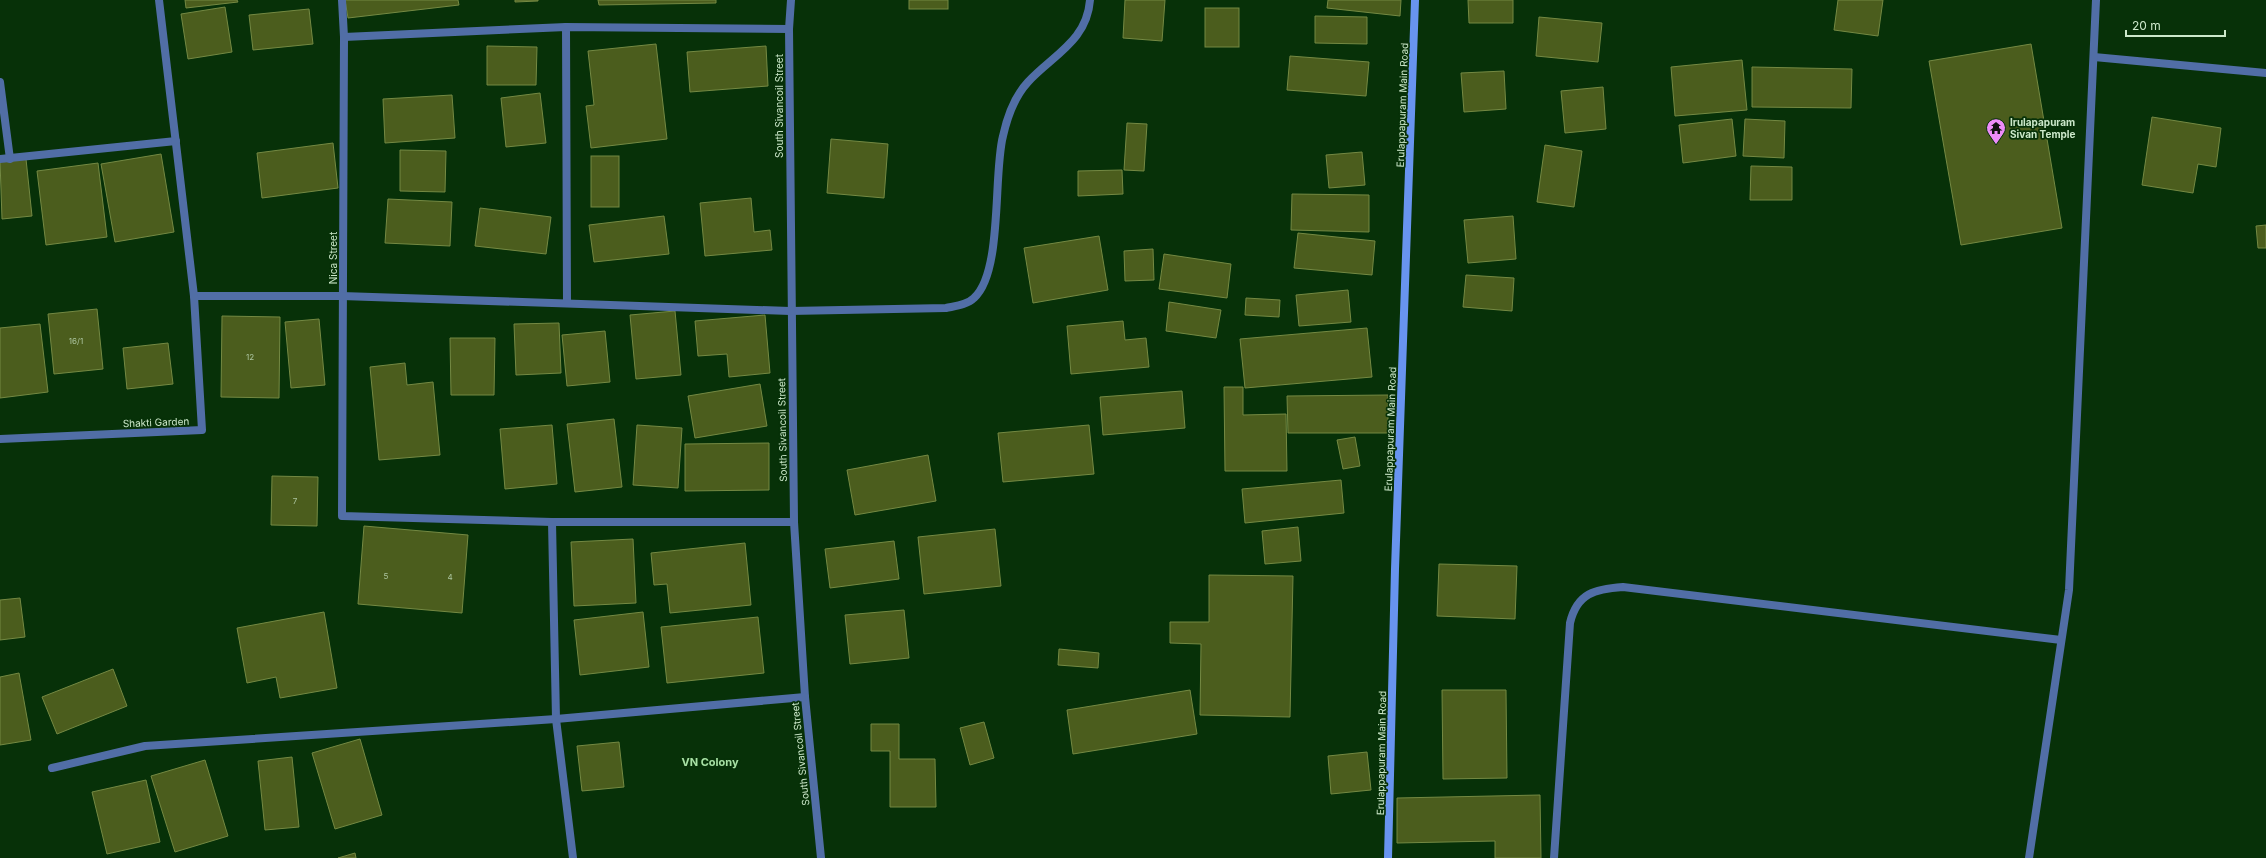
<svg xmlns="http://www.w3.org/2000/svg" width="2266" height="858" font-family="Inter,sans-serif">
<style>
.building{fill:#4b5d1d;stroke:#748943}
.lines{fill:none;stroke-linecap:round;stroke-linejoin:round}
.street{stroke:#516ea6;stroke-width:8}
.secondary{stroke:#6894ef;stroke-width:8}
.labels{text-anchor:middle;stroke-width:3.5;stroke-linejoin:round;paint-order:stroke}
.number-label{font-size:8px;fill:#acc59f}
.street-label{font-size:10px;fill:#cce8ca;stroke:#073108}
.poi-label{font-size:10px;font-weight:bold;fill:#cce8ca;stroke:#073108;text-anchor:start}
.neighbourhood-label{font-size:11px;font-weight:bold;fill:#a8e1a5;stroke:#073108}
</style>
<rect width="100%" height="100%" fill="#073108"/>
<g class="building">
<polygon points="185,0 237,0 238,2 186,8"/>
<polygon points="345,0 458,0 459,5 348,18"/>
<polygon points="515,0 538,0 538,1 515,2"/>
<polygon points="598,0 716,0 716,3 599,5"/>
<rect x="909" y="0" width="39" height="9"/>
<polygon points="1125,0 1165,0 1162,41 1123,38"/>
<polygon points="1328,0 1401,0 1400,16 1327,8"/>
<polygon points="1468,0 1513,0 1513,23 1469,23"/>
<polygon points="1838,0 1883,0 1878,36 1834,30"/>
<polygon points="225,7 232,52 188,59 181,14"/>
<rect x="1205" y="8" width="34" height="39"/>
<polygon points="309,9 313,44 253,50 249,15"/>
<polygon points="1315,16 1367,17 1367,44 1315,43"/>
<polygon points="1539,17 1602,23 1598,62 1536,56"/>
<polygon points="656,44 667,139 591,148 586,106 594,105 588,51"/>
<polygon points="2031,44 2062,228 1961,245 1929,61"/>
<polygon points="487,46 537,47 536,85 487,85"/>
<polygon points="766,46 768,86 690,92 687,52"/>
<polygon points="1290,56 1369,62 1366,96 1287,90"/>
<polygon points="1742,60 1747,110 1675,116 1671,67"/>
<polygon points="1752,67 1852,69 1851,108 1752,107"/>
<polygon points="1504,71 1506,109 1464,112 1461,73"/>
<polygon points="1603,87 1606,129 1565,133 1561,91"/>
<polygon points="540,93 546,143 506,147 501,98"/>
<polygon points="452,95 455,138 385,143 383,99"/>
<polygon points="2152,117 2221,128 2216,167 2198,164 2193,193 2142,185"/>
<polygon points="1732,119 1736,156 1683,163 1679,125"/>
<polygon points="1745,119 1785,121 1784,158 1743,156"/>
<polygon points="1127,123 1147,124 1144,171 1124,170"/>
<polygon points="831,139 888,144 884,198 827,193"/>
<polygon points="333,143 338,188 262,198 257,153"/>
<polygon points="1545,145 1582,151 1574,207 1537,202"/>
<polygon points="400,150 446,151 445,192 400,191"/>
<polygon points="1362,152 1365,185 1329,188 1326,155"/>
<polygon points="161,154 174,232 115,242 101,164"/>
<rect x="591" y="156" width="28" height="51"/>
<polygon points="26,159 32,216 2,219 0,161"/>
<polygon points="98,163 107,237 46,245 37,171"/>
<polygon points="1751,166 1792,167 1792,200 1750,200"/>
<polygon points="1122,170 1123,194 1078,196 1078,171"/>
<polygon points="1292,194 1369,195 1369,232 1291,230"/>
<polygon points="751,198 754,232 770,230 772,250 705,256 700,203"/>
<polygon points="388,199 452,202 450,246 385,243"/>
<polygon points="480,208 551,217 546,254 475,246"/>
<polygon points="664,216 669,254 594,262 589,225"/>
<polygon points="1513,216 1516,259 1468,263 1464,220"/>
<polygon points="2266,225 2266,248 2258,248 2256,226"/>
<polygon points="1298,233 1375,241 1372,275 1294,268"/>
<polygon points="1099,236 1108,290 1033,303 1024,248"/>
<polygon points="1153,249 1154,280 1125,281 1124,251"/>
<polygon points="1164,254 1231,264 1227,298 1159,289"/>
<polygon points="1466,275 1514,278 1512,311 1463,307"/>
<polygon points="1348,290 1351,322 1299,326 1296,295"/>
<polygon points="1246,298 1280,300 1279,317 1245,315"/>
<polygon points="1169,302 1221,310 1216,338 1166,331"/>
<polygon points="97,309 103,369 54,374 48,314"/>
<polygon points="675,311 681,375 636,379 630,315"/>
<polygon points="765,315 770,373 729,377 727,354 698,356 695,321"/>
<polygon points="222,316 280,317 279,398 221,397"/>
<polygon points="319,319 325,385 291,388 285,322"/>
<polygon points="1123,321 1125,340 1146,338 1149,367 1071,374 1067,326"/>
<polygon points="559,323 561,373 516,375 514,324"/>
<polygon points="40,324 48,392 0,398 0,328"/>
<polygon points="1367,328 1372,377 1245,388 1240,339"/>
<polygon points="605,331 610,382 567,386 562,335"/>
<polygon points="450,338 495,338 494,395 451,395"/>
<polygon points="168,343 173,384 127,389 123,348"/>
<polygon points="405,363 407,385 433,382 440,455 379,460 370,367"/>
<polygon points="760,384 767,426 695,438 688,396"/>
<polygon points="1224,387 1243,387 1243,415 1286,414 1287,471 1225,471"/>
<polygon points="1182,391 1185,428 1103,435 1100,397"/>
<polygon points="1388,395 1388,433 1288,433 1287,396"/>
<polygon points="614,419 622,487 575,492 567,424"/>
<polygon points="552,425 557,484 505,489 500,429"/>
<polygon points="637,425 682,428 678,488 633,485"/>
<polygon points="1089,425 1094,474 1003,482 998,433"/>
<polygon points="1355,437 1360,466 1343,469 1337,440"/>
<polygon points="769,443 769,490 685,491 685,444"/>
<polygon points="928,455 936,501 855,515 847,470"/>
<polygon points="272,476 318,477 317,526 271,525"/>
<polygon points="1341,480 1344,513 1245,523 1242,489"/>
<polygon points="364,526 468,535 462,613 358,604"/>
<polygon points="1298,527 1301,561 1265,564 1262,531"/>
<polygon points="995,529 1001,586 924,594 918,537"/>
<polygon points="633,539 636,603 574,606 571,542"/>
<polygon points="894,541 899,579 830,588 825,549"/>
<polygon points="745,543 751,605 670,613 667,584 654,585 651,553"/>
<polygon points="1439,564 1517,566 1515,619 1437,616"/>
<polygon points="1209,575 1293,576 1290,717 1200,715 1201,644 1170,643 1170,622 1209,622"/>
<polygon points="20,598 25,637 0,640 0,600"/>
<polygon points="904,610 909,658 850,664 845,615"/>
<polygon points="324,612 337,688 280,698 276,677 247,683 237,628"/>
<polygon points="643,612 649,667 580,675 574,620"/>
<polygon points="758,617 764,673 667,683 661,627"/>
<polygon points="1059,649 1099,653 1098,668 1058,665"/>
<polygon points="113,669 127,706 57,734 42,697"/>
<polygon points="19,673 31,740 0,745 0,677"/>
<polygon points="1190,690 1197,734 1073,754 1067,710"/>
<polygon points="1442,690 1506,690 1507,778 1443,779"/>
<polygon points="984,722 994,758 970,765 960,728"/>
<polygon points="871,724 899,724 899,759 935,759 936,807 890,807 890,751 871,751"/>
<polygon points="360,739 382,815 335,829 312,753"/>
<polygon points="619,742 624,787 582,791 577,746"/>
<polygon points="1367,752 1371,790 1331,794 1328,756"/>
<polygon points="292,757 299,827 265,830 258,761"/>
<polygon points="205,760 228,836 175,852 151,776"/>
<polygon points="146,780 160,842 107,854 92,792"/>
<polygon points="1540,795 1541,858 1495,858 1495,841 1397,843 1397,798"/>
<polygon points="355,853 356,858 338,858"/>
</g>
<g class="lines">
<g class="street">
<polyline points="342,0 344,37 342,516 552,522 794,522"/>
<polyline points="791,0 789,29 794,522 805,697 821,858"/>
<polyline points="566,27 567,303"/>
<polyline points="344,37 566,27 789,29"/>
<polyline points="2094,57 2266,73"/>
<polyline points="0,82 10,159"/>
<polyline points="0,159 176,141"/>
<path d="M194,296h148l448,15 156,-3c9,-2 21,-3 28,-10 29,-26 19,-124 29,-162 4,-18 12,-40 25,-54 25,-27 59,-41 62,-82"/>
<polyline points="0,439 202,430 194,296 159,0"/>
<polyline points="552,522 556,719 573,858"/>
<polyline points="52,768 145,746 556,719 805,697"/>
<path d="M1554,858l16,-235c7,-30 25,-34 53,-36l438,53"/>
<polyline points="2029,858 2069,590 2096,0"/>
</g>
<polyline class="secondary" points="1388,858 1395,569 1415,0"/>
</g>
<defs>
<g id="temple-pin" transform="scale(1)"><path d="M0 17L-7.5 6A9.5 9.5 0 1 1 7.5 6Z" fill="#ed8cf9" stroke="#073108"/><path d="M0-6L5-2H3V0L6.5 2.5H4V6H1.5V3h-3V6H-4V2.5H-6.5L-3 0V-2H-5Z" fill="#111"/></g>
</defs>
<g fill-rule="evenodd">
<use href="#temple-pin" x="1996" y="128"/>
</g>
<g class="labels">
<g class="number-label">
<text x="76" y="344">16/1</text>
<text x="250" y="360">12</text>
<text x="295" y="504">7</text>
<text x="386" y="579">5</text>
<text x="450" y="580">4</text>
</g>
<g class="street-label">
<text transform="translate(1402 105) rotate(-88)" y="4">Erulappapuram Main Road</text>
<text transform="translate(779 106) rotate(-90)" y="4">South Sivancoil Street</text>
<text transform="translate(333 258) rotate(-90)" y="4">Nica Street</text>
<text transform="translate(156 422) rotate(-2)" y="4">Shakti Garden</text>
<text transform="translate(1390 429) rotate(-88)" y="4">Erulappapuram Main Road</text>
<text transform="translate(782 430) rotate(-91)" y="4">South Sivancoil Street</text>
<text transform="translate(1381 753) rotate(-89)" y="4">Erulappapuram Main Road</text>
<text transform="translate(800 754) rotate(-96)" y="4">South Sivancoil Street</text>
</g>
<g class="poi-label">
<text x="2010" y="126">Irulapapuram<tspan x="2010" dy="12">Sivan Temple</tspan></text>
</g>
<g class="neighbourhood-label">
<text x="710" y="766">VN Colony</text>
</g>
</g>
<path d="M2126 30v6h99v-6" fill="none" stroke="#cce8ca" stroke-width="2"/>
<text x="2132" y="30" font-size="12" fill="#cce8ca" stroke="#073108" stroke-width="3" paint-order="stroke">20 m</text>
</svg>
